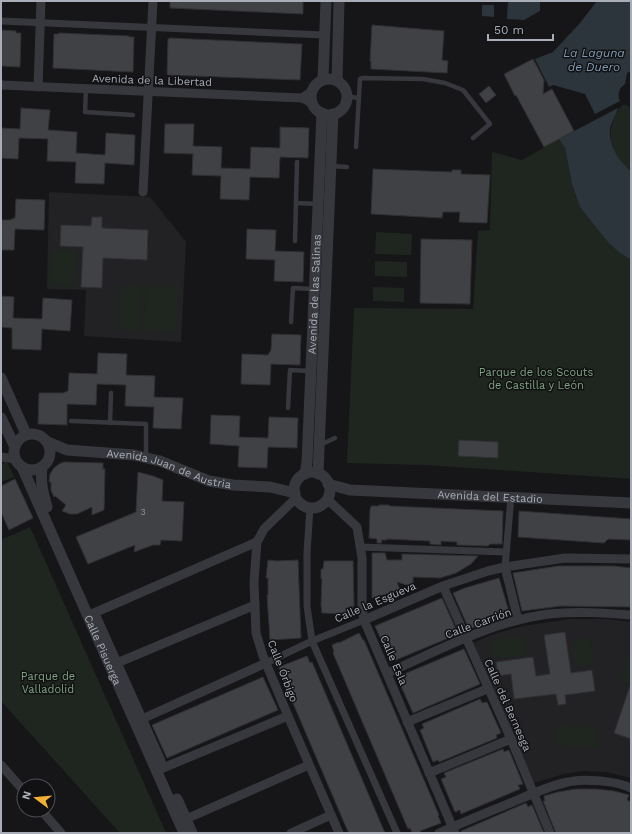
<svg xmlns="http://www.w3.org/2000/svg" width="632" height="834" font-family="'Work Sans',sans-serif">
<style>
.built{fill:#222225}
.green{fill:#1e261f}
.water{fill:#2c353c}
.building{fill:#404145;stroke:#303034}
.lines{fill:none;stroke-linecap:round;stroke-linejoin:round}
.service{stroke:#37383d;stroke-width:4.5}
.pedestrian{stroke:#37383d;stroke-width:7}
.minor{stroke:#37383d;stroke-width:9}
.tertiary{stroke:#37383d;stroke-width:11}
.labels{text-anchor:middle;stroke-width:3;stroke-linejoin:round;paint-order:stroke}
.number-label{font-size:9px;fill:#8e929b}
.street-label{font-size:11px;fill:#a8adb8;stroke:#111113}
.park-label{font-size:11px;fill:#7fa381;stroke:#111113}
.water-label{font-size:12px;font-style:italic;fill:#7f9bb3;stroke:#111113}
</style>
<rect width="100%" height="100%" fill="#161618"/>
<g class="built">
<polygon points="49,192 150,197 186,242 181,342 84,336 86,290 47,289"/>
<polygon points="570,619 608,619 631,622 631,778 606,772 582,771 564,774 534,783 473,643 494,634 523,626"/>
</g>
<g class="green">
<path d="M624,104l4,2 3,3v62c-17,-15 -26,-29 -17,-52 3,-6 4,-11 10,-15z"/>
<polygon points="559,139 565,148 572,184 580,207 620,253 631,260 631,479 426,465 347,463 354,308 473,309 478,231 490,230 492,152 522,160"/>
<polygon points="376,232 412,234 411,255 375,254"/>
<polygon points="51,249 77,250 75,287 49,286"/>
<polygon points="375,261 407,262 407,277 375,276"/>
<polygon points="121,285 143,286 141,331 118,330"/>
<polygon points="146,285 178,287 176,332 144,331"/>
<polygon points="373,287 404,288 404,302 373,301"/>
<polygon points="7,462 14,477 1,482 1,464"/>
<polygon points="30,527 166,833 120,833 1,701 1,540"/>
<polygon points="524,635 527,654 493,659 491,640"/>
<polygon points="590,638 593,665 575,666 573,640"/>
<polygon points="627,658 631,659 631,686 620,682"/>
<polygon points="557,725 599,727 598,748 557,746"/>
</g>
<g class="water">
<polygon points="508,1 540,1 540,11 524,20 507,19"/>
<path d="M597,1h34v70l-4,2 -2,11c-6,4 -8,10 -5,17l-25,13 -10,-20 -32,-9 -4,2 -14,-28 18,-7 27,-29z"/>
<polygon points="482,5 494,5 494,17 482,16"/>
<path d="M618,108c-2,7 -7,15 -8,21 -2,17 9,32 21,42v89l-11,-7 -12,-11 -28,-35 -8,-23 -7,-36 -6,-9z"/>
</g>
<g class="building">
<polygon points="170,1 303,1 303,14 170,8"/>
<polygon points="372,25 444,31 442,60 448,61 447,73 371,69 371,61 370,61"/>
<polygon points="1,30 16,31 16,33 21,33 20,67 1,66"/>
<polygon points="59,33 129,36 129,37 134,37 133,72 53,68 54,34 59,34"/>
<polygon points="170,38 300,44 302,44 300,80 168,75 167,74 168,39"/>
<polygon points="533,59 544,80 543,94 552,89 574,131 544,147 516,95 515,96 504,74"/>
<polygon points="489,86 496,95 486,103 479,94"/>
<polygon points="21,108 50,110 48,130 77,132 76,153 105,155 106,133 135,135 134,165 105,163 104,184 75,183 76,162 47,161 48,139 19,138 18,159 1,158 1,128 20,129"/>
<polygon points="165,124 194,124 193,146 222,147 221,168 250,169 251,147 280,148 280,127 309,128 308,158 280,157 279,178 250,177 249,200 220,199 221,176 192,175 193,154 164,153"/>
<polygon points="373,169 452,172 452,170 461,170 461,174 490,175 487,223 459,222 460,212 443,212 442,218 371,214"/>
<polygon points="16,199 45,200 44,230 15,229 14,250 1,250 1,220 10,220 15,218"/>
<polygon points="92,217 102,217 102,228 148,230 147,260 103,258 102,288 81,287 83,247 60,246 61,225 91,226"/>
<polygon points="247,229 276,230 275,251 304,252 303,282 274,281 275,260 246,259"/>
<polygon points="421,239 472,240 470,304 420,303"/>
<polygon points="1,296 14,297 13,318 42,319 43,298 72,300 70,331 42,329 41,350 12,349 12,328 1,327"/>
<polygon points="272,334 301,335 300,365 271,364 270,385 241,384 242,354 268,355 271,350"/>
<polygon points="98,353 127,354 126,375 155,376 154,397 183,398 181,429 153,428 154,407 125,406 126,385 97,384 96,405 67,404 67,425 38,424 39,393 63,393 68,391 69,373 97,374"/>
<polygon points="211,415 240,416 239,437 268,438 269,417 298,418 297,448 268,447 267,468 238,467 239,446 210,444"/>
<polygon points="459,440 498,442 498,458 458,456"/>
<polygon points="64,462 103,463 103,469 105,469 104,510 92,515 92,507 77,514 70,514 62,511 66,505 55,496 54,497 51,490 51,482 49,482 50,474 54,468 59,464"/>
<polygon points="138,472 153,476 163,480 162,501 184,502 182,541 161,540 160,545 153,545 134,552 135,545 88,564 76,537 136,512"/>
<polygon points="15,479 33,518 9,530 1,512 1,486"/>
<polygon points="379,505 389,505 389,506 503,511 502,544 490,544 488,546 457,545 457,542 441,541 441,545 430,544 430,541 387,539 387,540 381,540 382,543 377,543 377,539 369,538 370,510 371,506 379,506"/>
<polygon points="519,511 631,519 631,540 608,539 604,543 518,537"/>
<polygon points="372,553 385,553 387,560 402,560 402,554 478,556 471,564 456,573 440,578 413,577 413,587 397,582 400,590 372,598"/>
<polygon points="268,560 277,561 298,560 301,638 270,640 267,595 268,595 268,578 266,578"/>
<polygon points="324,561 353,561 354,606 353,606 352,614 322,613 321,605 322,579 321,579 321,569 323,569"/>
<polygon points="558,566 614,566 631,568 631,607 561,606 522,611 513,573"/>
<polygon points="499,578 510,615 469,629 453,593 465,588"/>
<polygon points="442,598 458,634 391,662 375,626"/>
<polygon points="565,632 571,673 592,670 595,691 565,695 566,704 558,705 556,694 514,699 511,674 498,676 496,662 533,657 536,676 550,674 544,635"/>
<polygon points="359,633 363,640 364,640 439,815 438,816 441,823 420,831 421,833 412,833 410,828 408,829 333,653 334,652 332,645 339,642 339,643"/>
<polygon points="464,649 480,684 413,713 397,677"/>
<polygon points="307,656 310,663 312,662 385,833 349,833 346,827 281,675 279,667"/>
<polygon points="263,677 278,710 167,758 152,725"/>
<polygon points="630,686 631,686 631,739 614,733"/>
<polygon points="480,699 482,703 487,702 501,733 496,735 497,738 439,762 438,760 433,762 420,730 424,728 422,724"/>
<polygon points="503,749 504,752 509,750 518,772 523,784 518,785 520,789 461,814 460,810 455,812 441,779 446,777 444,773"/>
<polygon points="576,789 596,789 614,791 629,795 627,800 631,802 631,833 556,833 543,801 545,801 544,796 558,792"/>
<polygon points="526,803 528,807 532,805 544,833 461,833 461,831"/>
</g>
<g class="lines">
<g class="service">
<polyline points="86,89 85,112 133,115"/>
<polyline points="346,94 352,97 358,98"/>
<polyline points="346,101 352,97"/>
<polyline points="356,147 360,79 362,78 423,79 445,83 463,90 490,124 473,138"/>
<polyline points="331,166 347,167"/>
<polyline points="296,203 318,204"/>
<polyline points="295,241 297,162"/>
<polyline points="291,322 293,288 313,289"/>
<polyline points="288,408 290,370 311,371"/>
<polyline points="71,421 146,424 146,458"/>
<polyline points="110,423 111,393"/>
<polyline points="320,445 335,438"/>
</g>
<g class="pedestrian">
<polyline points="1,21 325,35"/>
<polyline points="310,508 307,553 307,606 312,641 397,833"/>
<polyline points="360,547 506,552"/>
<polyline points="505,567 511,497"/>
<polyline points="266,663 312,641 364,620"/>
</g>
<g class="minor">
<polyline points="1,85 302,98 312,103"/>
<polyline points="38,87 41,1"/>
<polyline points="302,98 311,92"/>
<polyline points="143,192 153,1"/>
<polyline points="1,457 16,459"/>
<polyline points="296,498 264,529 257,542 254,582 256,633 263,656 288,716 339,833"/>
<polyline points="327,499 357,527 362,558 362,607 364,620 455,833"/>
<polyline points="505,567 518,620"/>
<polyline points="443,586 511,739 550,833"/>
<polyline points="94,613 257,542"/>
<polyline points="364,620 443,586 488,571 505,567 565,558 631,559"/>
<polyline points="117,663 255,605"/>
<path d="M387,673c51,-22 105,-52 162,-59 27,-3 55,-1 82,1"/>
<polyline points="142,719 266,663"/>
<polyline points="407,722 487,689"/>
<polyline points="1,765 24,791"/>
<polyline points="163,768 288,716"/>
<polyline points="429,773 511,739"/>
<polyline points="41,810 61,833"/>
<polyline points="186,819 309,765"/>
<polyline points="291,833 331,815"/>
<path d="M439,833c25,-11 49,-21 74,-31 18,-8 36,-16 55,-20 15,-4 49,-1 63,6"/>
</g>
<g class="tertiary">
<polyline points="323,79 326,1"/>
<circle cx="329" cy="97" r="18"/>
<polyline points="337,81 339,1"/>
<polyline points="1,378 26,434"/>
<polyline points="1,418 15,447"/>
<circle cx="32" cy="452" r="18"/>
<path id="s1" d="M48,442l19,8 67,5 26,6 49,20 24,4 37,2 25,6"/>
<path id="s2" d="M22,467l162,366"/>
<path d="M42,467c-2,15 1,26 5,40"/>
<circle cx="312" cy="490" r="18"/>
<path id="s3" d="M305,474l2,-12 15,-349"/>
<polyline points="318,474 333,114"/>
<path id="s4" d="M328,484l22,6 281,13"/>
<polyline points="95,616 160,761"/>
<polyline points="177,799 192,833"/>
</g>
</g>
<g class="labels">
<g class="number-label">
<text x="143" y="515">3</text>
</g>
<g class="street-label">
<text transform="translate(152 80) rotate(2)" y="4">Avenida de la Libertad</text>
<text dy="4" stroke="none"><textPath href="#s3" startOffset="180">Avenida de las Salinas</textPath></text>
<text dy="4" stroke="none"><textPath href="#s1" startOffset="125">Avenida Juan de Austria</textPath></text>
<text dy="4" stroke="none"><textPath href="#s4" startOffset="163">Avenida del Estadio</textPath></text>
<text transform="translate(375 602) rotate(-23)" y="4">Calle la Esgueva</text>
<text transform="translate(478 623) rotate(-20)" y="4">Calle Carrión</text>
<text dy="4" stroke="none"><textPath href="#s2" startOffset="200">Calle Pisuerga</textPath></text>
<text transform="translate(394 660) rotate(67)" y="4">Calle Esla</text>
<text transform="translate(283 671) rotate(69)" y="4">Calle Órbigo</text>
<text transform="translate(508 705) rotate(66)" y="4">Calle del Bernesga</text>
</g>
<g class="park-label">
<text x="536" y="376">Parque de los Scouts<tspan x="536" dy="13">de Castilla y León</tspan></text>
<text x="48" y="680">Parque de<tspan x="48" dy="13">Valladolid</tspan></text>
</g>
<g class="water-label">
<text x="594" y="57">La Laguna<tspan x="594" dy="14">de Duero</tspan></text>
</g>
</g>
<rect width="632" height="834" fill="none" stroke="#a8adb8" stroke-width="4"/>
<g transform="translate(36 798) rotate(286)"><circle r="19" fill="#111113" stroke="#4d4f55"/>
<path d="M0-3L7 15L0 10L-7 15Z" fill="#f2b134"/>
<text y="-6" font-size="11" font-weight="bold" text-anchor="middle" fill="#a8adb8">N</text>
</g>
<path d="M488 34v6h65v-6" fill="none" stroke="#a8adb8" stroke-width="2"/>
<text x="494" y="34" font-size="12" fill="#a8adb8" stroke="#111113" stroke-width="3" paint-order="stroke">50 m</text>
</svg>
